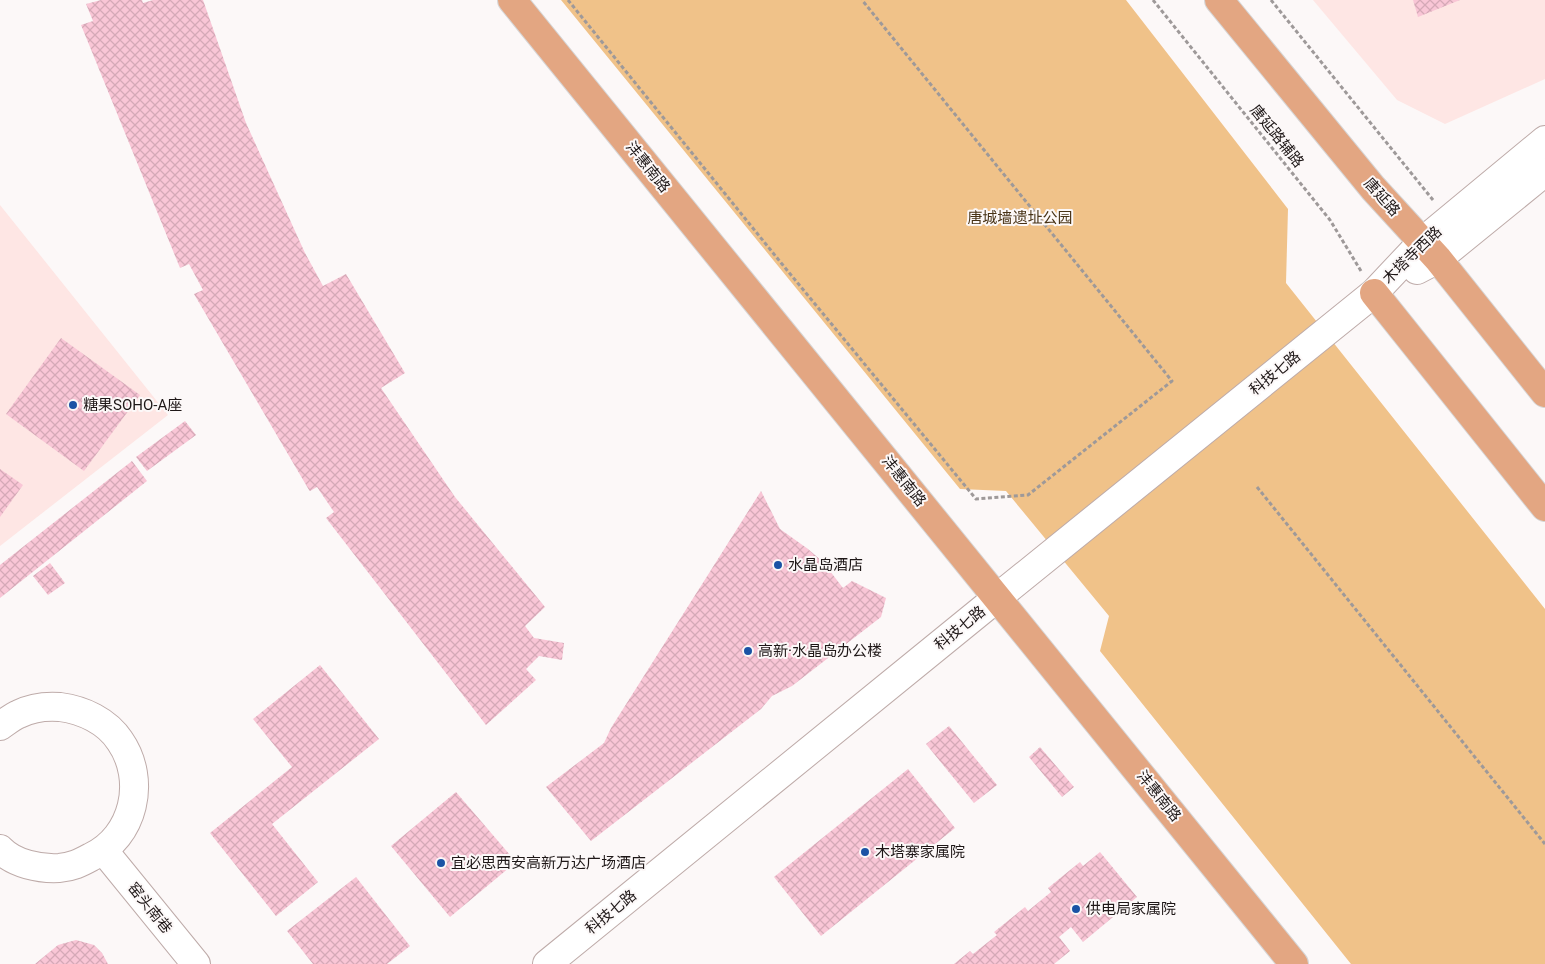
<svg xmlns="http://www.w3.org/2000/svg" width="1545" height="964" font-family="Roboto,'Noto Sans SC',sans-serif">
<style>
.built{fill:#fee6e4}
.park{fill:#f0c289}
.building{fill:url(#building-cross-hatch)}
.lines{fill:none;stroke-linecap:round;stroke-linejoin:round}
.tertiary-casing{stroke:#beaba9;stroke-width:30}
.secondary-casing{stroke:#beaba9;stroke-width:30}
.primary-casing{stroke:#d6d5d5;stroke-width:30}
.path{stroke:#9e9999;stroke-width:3;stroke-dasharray:4 2.5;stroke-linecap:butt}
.tertiary{stroke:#fff;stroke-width:28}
.secondary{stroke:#fff;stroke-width:28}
.primary{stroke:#e3a682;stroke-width:28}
.poi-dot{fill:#1b53a5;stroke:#fcf8f8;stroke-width:2}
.labels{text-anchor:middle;stroke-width:4;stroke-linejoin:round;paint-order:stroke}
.street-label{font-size:15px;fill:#1e1717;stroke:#fcf8f8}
.park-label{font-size:15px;fill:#473215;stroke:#fcf8f8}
.poi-label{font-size:15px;fill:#1e1717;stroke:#fcf8f8;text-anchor:start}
</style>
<defs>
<pattern id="building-cross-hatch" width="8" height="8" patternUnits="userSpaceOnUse" patternTransform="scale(1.25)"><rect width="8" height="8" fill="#f9c6d6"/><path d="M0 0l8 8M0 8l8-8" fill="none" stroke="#d5a9b7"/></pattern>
</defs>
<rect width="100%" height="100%" fill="#fcf8f8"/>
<g class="built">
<polygon points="1313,0 1545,0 1545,79 1445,124 1397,100"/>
<polygon points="0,205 168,415 0,546"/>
</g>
<polygon class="park" points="561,0 1126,0 1288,209 1286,283 1545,609 1545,964 1351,964 1100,651 1109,616 1006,491 960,489"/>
<g class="building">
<polygon points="101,0 142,0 143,3 153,0 203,0 246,123 305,253 323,286 346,274 405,373 381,388 455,497 545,607 525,626 534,638 564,643 562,660 539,656 526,669 536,680 486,725 326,518 334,512 317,487 310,491 309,490 194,294 203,290 189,264 180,268 81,25 93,21 86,4"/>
<polygon points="1413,0 1460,0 1418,17"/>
<polygon points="61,338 140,395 84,471 6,414"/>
<polygon points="185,421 196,435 147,471 136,457"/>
<polygon points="132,461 147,481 0,598 0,565"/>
<polygon points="0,469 23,485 0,517"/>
<polygon points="761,491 780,529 808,549 823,562 843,588 852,581 886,598 881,617 792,686 772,696 761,709 591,841 546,787 604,743 611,728"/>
<polygon points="50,563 65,583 48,595 33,576"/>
<polygon points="320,665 379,739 272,824 318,882 276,916 210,833 292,767 253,719"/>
<polygon points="949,726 997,785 974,803 926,744"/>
<polygon points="1040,747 1074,787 1062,797 1029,757"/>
<polygon points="908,769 955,828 821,936 774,877"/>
<polygon points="456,792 516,862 450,917 391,846"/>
<polygon points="1100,852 1137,897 1083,942 1071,927 1059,937 1070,951 1054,964 954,964 970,951 973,954 997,935 994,932 1025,907 1028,911 1051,892 1048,888 1080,862 1083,866"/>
<polygon points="356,877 410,946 387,964 313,964 287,931"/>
<polygon points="76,940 94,945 102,953 108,964 35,964 58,945"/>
</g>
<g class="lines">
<g class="tertiary-casing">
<g id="tertiary">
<polyline points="1417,270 1438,259 1545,172"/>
<polyline points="1374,293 1423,241 1545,140"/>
<path d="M0,726c6,-4 12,-9 19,-12 12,-6 28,-8 41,-7 23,3 47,14 60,34 27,39 14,96 -29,116 -11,6 -19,10 -32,11 -19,1 -45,-4 -59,-19"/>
<polyline points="104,851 196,964"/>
<polyline points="547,964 998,597"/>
</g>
</g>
<g class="secondary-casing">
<polyline id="secondary" points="998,597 1374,293"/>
</g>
<g class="primary-casing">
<g id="primary">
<polyline points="512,0 1294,964"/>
<polyline points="1219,0 1373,188 1438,259 1545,393"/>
<polyline points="1374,293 1545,507"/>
</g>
</g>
<g class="path">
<polyline points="568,0 782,264 976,499 1028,495 1172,381 862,0"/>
<polyline points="1153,0 1330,220 1361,271"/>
<polyline points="1271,0 1433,200"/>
<polyline points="1257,487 1545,844"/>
</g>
<use href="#tertiary" class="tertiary"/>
<use href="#secondary" class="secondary"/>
<use href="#primary" class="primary"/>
</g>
<g class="poi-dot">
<circle cx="73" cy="405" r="5"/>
<circle cx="778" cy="565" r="5"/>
<circle cx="748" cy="651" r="5"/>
<circle cx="865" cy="852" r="5"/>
<circle cx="441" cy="863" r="5"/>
<circle cx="1076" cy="909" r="5"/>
</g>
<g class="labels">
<g class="street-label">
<text transform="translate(1277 136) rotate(51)" y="5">唐延路辅路</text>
<text transform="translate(648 167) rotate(51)" y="5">沣惠南路</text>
<text transform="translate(1382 197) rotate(48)" y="5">唐延路</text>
<text transform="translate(1412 255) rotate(-44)" y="5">木塔寺西路</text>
<text transform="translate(1275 373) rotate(-39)" y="5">科技七路</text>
<text transform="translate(904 481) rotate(51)" y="5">沣惠南路</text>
<text transform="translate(960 628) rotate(-39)" y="5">科技七路</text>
<text transform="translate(1159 796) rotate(51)" y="5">沣惠南路</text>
<text transform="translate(150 908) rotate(51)" y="5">窑头南巷</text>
<text transform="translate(611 912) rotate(-39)" y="5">科技七路</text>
</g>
<g class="park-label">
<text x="1020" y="223">唐城墙遗址公园</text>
</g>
<g class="poi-label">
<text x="83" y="410">糖果SOHO-A座</text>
<text x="788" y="570">水晶岛酒店</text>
<text x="758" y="656">高新·水晶岛办公楼</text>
<text x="875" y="857">木塔寨家属院</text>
<text x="451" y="868">宜必思西安高新万达广场酒店</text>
<text x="1086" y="914">供电局家属院</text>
</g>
</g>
</svg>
